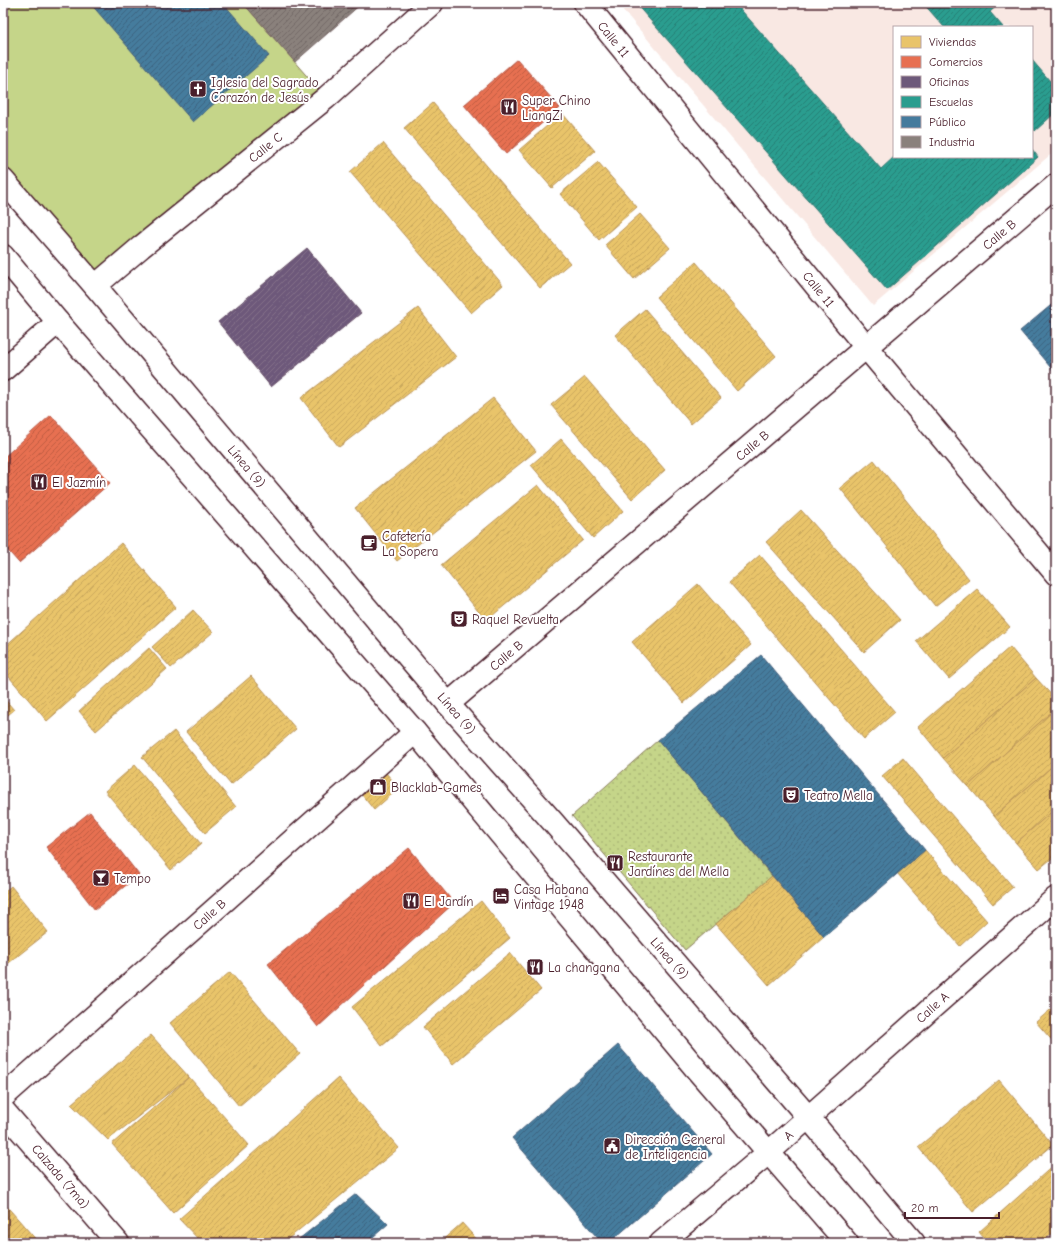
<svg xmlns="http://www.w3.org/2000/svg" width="1059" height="1246" font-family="'Comic Neue',sans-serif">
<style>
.built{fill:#f9e8e3;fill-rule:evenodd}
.park{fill:#c5d589;stroke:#887a5a}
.garden{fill:url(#garden-dots);stroke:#887a5a}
.homes{fill:url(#homes-hatch);stroke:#b99257}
.shops{fill:url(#shops-hatch);stroke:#b85746}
.offices{fill:url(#offices-hatch);stroke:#624862}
.schools{fill:url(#schools-hatch);stroke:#347771}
.public{fill:url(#public-hatch);stroke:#465f7b}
.industry{fill:url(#industry-hatch);stroke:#776464}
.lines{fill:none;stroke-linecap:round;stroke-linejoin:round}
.minor-casing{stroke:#4a1f2b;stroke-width:25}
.major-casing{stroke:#4a1f2b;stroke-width:25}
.minor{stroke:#fff;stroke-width:22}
.major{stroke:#fff;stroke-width:22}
.labels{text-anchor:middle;stroke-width:4;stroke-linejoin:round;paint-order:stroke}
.street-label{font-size:13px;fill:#4a1f2b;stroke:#fff}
.poi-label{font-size:13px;fill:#4a1f2b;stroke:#fff;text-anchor:start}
</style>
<defs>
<pattern id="garden-dots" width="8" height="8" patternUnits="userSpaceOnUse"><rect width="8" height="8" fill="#c5d589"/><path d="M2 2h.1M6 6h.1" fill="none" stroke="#abb676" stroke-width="1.8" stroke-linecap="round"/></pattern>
<pattern id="homes-hatch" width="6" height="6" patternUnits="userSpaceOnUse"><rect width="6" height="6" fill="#e9c46a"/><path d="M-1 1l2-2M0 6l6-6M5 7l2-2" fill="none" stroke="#c9a85c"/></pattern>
<pattern id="shops-hatch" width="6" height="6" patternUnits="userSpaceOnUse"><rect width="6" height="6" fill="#e76f51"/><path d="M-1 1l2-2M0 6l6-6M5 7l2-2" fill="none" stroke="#bd5b43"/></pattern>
<pattern id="offices-hatch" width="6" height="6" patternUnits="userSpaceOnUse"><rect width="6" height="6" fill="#6d597a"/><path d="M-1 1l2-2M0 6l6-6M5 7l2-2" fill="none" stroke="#84728b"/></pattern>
<pattern id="schools-hatch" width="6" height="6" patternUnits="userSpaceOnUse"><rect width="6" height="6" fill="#2a9d8f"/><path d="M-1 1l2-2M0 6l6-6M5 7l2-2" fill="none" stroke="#267f75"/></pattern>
<pattern id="public-hatch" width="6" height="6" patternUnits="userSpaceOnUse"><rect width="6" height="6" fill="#457b9d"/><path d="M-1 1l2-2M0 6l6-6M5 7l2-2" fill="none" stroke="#3c6480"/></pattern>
<pattern id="industry-hatch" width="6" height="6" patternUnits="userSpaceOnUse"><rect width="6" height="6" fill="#8a817c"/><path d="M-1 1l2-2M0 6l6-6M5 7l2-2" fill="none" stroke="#736966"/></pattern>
</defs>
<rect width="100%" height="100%" fill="#fff"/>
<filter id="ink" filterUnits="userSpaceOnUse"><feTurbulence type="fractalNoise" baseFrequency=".025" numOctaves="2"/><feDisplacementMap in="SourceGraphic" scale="8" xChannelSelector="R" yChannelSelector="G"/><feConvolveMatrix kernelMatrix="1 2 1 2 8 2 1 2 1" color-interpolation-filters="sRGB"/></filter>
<g filter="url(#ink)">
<path class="built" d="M617,3h439v147l-183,156zM894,27h138v130h-138z"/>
<polygon class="park" points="3,3 243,3 326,98 95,286 3,180"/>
<polygon class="garden" points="658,740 772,876 685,950 572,816"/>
<g class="homes">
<polygon points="433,103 570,263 540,288 404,128"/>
<polygon points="562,113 595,151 552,188 519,150"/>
<polygon points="383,143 503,285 471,313 350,172"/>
<polygon points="598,162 637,207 599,240 560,194"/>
<polygon points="640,214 670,248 634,279 605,245"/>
<polygon points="696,262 776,356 737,391 656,297"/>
<polygon points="418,308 456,357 339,447 301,398"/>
<polygon points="645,309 721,398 691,424 615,335"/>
<polygon points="585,377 665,470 632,499 551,405"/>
<polygon points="493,398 536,451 397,561 355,508"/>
<polygon points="561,439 623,511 593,538 531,465"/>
<polygon points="874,460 969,579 935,606 840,488"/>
<polygon points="538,485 583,540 486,621 441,565"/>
<polygon points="801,510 900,620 864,652 766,542"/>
<polygon points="121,543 176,607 47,721 3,670 3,648"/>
<polygon points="760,555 895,712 864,739 729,582"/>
<polygon points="698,584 751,645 684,703 632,642"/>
<polygon points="977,589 1010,627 949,679 916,641"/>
<polygon points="193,610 213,632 171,668 152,647"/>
<polygon points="1010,647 1036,678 943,758 918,727"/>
<polygon points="149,648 167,669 96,731 79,711"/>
<polygon points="251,676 296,729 231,785 186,732"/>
<polygon points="1036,678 1056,700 1056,708 968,786 943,758"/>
<polygon points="3,697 14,710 3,719"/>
<polygon points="1056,708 1056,763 994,816 968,786"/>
<polygon points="174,731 236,807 205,833 142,757"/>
<polygon points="903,758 1013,887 993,904 882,776"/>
<polygon points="1056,763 1056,808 1016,843 994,816"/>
<polygon points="135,765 201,844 171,870 105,791"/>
<polygon points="379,765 399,788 374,810 354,785"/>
<polygon points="1056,808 1056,855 1039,869 1016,843"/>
<polygon points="925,850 987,921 960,946 897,873"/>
<polygon points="772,876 824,937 769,985 716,924"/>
<polygon points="11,886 48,932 5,966 3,964 3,893"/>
<polygon points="481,901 510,938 382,1046 352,1007"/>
<polygon points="510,953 541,990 453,1064 423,1027"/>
<polygon points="230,972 300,1054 239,1106 170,1023"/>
<polygon points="1056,1005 1056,1045 1036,1022"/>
<polygon points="151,1035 189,1077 108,1140 71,1104"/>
<polygon points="189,1077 249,1145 173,1213 112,1144"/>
<polygon points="338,1078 399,1148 283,1243 202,1243 179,1219"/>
<polygon points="999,1080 1053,1145 973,1212 918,1147"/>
<polygon points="1056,1163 1056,1230 1042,1243 988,1243 979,1232"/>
<polygon points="3,1202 39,1243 3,1243"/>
<polygon points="462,1223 480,1243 439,1243"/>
</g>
<g class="shops">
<polygon points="517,59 560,108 506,154 464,105"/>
<polygon points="51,415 110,483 19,563 3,545 3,458"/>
<polygon points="90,812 139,875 95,910 46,847"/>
<polygon points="409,848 454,903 318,1027 268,964"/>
</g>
<polygon class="offices" points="307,248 361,313 271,387 218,322"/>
<g class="schools">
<polygon points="635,3 735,3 881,169 894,157 1032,157 1032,149 1038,157 887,290"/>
<polygon points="923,3 1000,3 990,12 1003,27 944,27"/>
<polygon points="1032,60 1056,88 1056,112 1035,131 1032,127"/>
</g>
<g class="public">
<polygon points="90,3 223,3 269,56 193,122"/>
<polygon points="1056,301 1056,374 1020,331"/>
<polygon points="761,655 925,850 824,937 658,740"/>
<polygon points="618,1045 712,1154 609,1243 602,1243 512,1138"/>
<polygon points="356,1194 388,1224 366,1243 294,1243"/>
</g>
<polygon class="industry" points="243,3 362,3 295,62"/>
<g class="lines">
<g class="minor-casing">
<g id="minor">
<polyline points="585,3 866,347 1056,574"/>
<polyline points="95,286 141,247 326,98 432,3"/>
<polyline points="3,370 58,322"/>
<polyline points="448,704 1056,185"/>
<polyline points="3,1097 415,732"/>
<polyline points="661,1243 768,1153 1056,898"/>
</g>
</g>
<g class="major-casing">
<g id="major">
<polyline points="3,180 95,286 448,704 552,821 808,1117 914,1243"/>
<polyline points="3,256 58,322 415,732 697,1070 847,1243"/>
<polyline points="3,1110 118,1243"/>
</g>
</g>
<use href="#minor" class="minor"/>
<use href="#major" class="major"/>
</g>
</g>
<defs>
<g id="church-square" transform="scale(0.9)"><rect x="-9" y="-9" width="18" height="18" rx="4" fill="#4a1f2b" stroke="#fff"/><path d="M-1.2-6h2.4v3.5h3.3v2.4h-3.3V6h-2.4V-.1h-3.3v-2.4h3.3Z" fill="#fff"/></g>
<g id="restaurant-square" transform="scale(0.9)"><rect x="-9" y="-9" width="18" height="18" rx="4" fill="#4a1f2b" stroke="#fff"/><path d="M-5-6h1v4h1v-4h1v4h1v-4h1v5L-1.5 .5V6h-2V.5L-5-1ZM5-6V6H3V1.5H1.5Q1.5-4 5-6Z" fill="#fff"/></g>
<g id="cafe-square" transform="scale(0.9)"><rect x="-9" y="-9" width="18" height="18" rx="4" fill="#4a1f2b" stroke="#fff"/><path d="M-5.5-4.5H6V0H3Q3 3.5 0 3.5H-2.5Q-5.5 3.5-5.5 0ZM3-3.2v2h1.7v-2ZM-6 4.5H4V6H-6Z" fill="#fff"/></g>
<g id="theatre-square" transform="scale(0.9)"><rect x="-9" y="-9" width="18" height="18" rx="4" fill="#4a1f2b" stroke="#fff"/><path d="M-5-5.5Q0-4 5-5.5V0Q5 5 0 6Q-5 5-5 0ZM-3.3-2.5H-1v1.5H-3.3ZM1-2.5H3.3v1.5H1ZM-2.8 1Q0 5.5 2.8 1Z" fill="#fff"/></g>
<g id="shop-square" transform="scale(0.9)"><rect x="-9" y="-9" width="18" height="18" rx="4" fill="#4a1f2b" stroke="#fff"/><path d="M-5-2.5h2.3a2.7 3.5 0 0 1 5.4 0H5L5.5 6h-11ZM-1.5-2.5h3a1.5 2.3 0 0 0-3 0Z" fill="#fff"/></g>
<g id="bar-square" transform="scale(0.9)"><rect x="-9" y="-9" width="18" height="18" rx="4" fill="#4a1f2b" stroke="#fff"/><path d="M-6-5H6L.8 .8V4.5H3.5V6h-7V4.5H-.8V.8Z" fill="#fff"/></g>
<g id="hotel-square" transform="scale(0.9)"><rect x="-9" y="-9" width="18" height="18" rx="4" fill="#4a1f2b" stroke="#fff"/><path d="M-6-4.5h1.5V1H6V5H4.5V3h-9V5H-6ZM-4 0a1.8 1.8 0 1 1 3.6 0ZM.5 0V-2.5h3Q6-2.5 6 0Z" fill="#fff"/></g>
<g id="civic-square" transform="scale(0.9)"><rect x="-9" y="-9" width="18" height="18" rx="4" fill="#4a1f2b" stroke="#fff"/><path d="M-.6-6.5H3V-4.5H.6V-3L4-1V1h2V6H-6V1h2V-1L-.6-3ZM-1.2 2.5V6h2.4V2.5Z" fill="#fff"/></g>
</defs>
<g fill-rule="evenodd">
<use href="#church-square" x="198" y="89"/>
<use href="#restaurant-square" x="509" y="107"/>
<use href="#restaurant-square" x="39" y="482"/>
<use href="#cafe-square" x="369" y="543"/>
<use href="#theatre-square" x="459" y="619"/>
<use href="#shop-square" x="378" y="787"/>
<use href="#theatre-square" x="791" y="795"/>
<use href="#restaurant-square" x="615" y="863"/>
<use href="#bar-square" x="101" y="878"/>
<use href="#hotel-square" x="501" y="896"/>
<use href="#restaurant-square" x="411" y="901"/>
<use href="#restaurant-square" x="535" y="967"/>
<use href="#civic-square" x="612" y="1146"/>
</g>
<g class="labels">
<g class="street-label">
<text transform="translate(614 39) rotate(51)" y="5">Calle 11</text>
<text transform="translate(265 147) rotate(-39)" y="5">Calle C</text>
<text transform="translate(999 234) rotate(-40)" y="5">Calle B</text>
<text transform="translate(819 289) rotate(51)" y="5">Calle 11</text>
<text transform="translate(752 445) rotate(-40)" y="5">Calle B</text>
<text transform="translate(247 466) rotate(50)" y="5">Línea (9)</text>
<text transform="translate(506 655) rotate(-40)" y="5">Calle B</text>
<text transform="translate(457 713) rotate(49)" y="5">Línea (9)</text>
<text transform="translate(209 914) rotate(-42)" y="5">Calle B</text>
<text transform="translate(670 958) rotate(49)" y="5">Línea (9)</text>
<text transform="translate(932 1007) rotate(-42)" y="5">Calle A</text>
<text transform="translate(788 1135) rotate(-42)" y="5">A</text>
<text transform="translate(61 1176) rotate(49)" y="5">Calzada (7ma)</text>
</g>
<g class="poi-label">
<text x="211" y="87">Iglesia del Sagrado<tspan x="211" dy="15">Corazón de Jesús</tspan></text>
<text x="522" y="105">Super Chino<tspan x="522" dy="15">LiangZi</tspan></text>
<text x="52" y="487">El Jazmín</text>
<text x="382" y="541">Cafetería<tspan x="382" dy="15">La Sopera</tspan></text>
<text x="472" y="624">Raquel Revuelta</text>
<text x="391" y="792">Blacklab-Games</text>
<text x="804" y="800">Teatro Mella</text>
<text x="628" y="861">Restaurante<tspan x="628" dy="15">Jardínes del Mella</tspan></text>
<text x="114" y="883">Tempo</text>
<text x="514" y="894">Casa Habana<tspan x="514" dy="15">Vintage 1948</tspan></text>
<text x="424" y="906">El Jardín</text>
<text x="548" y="972">La changana</text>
<text x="625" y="1144">Dirección General<tspan x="625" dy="15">de Inteligencia</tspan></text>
</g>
</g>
<rect width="1059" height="1246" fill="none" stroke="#fff" stroke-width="16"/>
<rect x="8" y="8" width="1043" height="1230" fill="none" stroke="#4a1f2b" stroke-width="1.5" filter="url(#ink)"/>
<rect x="893" y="26" width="140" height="132" fill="#ffffff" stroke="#b7a5aa"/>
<rect x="901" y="36" width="20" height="12" fill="#e9c46a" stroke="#b7a5aa"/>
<text x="929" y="46" font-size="12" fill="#4a1f2b">Viviendas</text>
<rect x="901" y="56" width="20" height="12" fill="#e76f51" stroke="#b7a5aa"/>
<text x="929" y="66" font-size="12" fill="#4a1f2b">Comercios</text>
<rect x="901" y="76" width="20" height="12" fill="#6d597a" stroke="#b7a5aa"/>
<text x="929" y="86" font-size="12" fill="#4a1f2b">Oficinas</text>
<rect x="901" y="96" width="20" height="12" fill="#2a9d8f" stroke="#b7a5aa"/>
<text x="929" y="106" font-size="12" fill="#4a1f2b">Escuelas</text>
<rect x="901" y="116" width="20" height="12" fill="#457b9d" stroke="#b7a5aa"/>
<text x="929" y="126" font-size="12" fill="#4a1f2b">Público</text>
<rect x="901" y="136" width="20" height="12" fill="#8a817c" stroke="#b7a5aa"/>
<text x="929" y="146" font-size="12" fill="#4a1f2b">Industria</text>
<path d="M905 1212v6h94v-6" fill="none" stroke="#4a1f2b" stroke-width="2"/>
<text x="911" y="1212" font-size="12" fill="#4a1f2b" stroke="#ffffff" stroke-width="3" paint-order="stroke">20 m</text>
</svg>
